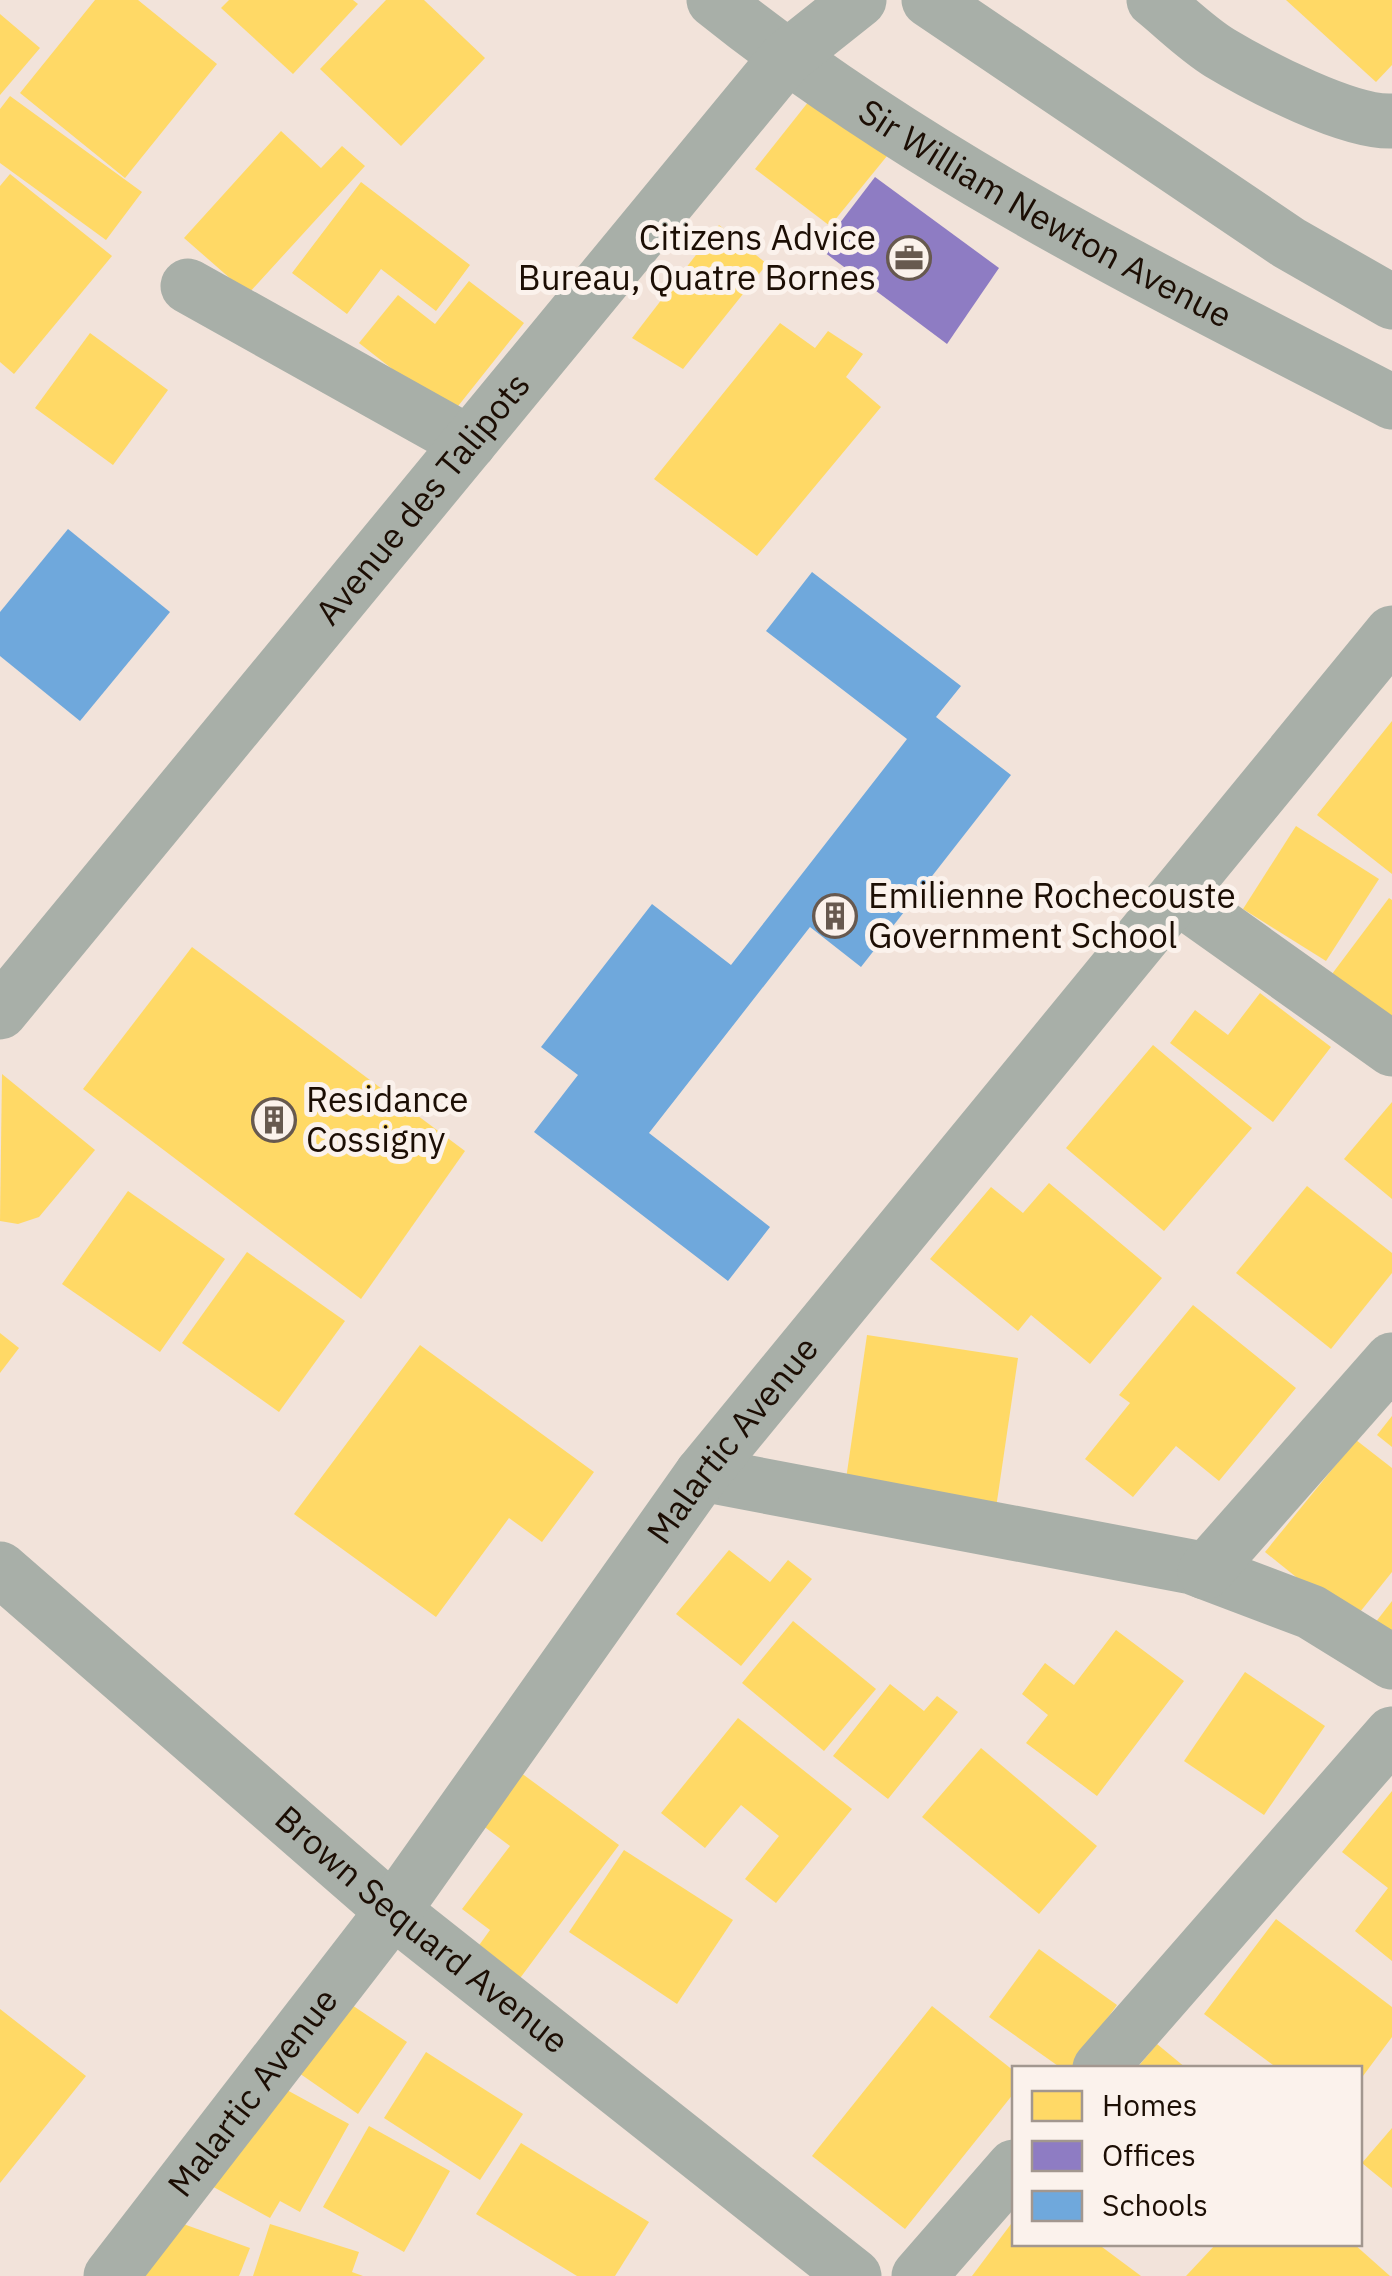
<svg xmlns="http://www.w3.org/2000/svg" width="1392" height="2276" font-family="'IBM Plex Sans',sans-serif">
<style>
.homes{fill:#ffd966}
.offices{fill:#8e7cc3}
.schools{fill:#6fa8dc}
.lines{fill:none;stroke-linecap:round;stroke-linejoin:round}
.street{stroke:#a8afa8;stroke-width:55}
.labels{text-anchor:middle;stroke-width:10;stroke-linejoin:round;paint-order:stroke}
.street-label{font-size:35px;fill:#1c0e04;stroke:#fbf2ec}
.poi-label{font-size:35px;fill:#1c0e04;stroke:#fbf2ec;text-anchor:start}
</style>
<rect width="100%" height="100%" fill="#f2e3da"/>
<g class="homes">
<polygon points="95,0 138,0 217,64 125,178 20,93"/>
<polygon points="229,0 353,0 358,4 293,74 221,8"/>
<polygon points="386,0 424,0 485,58 401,146 320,69"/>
<polygon points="1286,0 1392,0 1392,65 1376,82"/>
<polygon points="0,14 40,48 0,95"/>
<polygon points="10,96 142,192 106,240 0,163 0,109"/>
<polygon points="809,101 887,156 830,226 755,169"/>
<polygon points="281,131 321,168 342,146 365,166 248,294 184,238"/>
<polygon points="10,174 112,256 14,374 0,362 0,186"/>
<polygon points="361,182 470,265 436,311 381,269 347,314 292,273"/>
<polygon points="719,225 767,264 683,369 632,338"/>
<polygon points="469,281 524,323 451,415 359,343 398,295 435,324"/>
<polygon points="780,323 815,348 828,331 863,354 846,377 881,407 757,556 654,479"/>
<polygon points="90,333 168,390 113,465 35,408"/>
<polygon points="1392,721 1392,874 1317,815"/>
<polygon points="1296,826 1379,879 1326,961 1243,909"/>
<polygon points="1389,898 1392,900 1392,1018 1332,974"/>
<polygon points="192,947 465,1151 361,1299 83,1089"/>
<polygon points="1260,993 1331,1047 1273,1122 1170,1043 1195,1010 1228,1035"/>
<polygon points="1153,1045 1252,1128 1164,1231 1066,1148"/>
<polygon points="2,1074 95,1150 39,1217 18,1224 0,1221"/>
<polygon points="1392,1102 1392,1199 1344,1159"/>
<polygon points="1049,1183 1162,1278 1090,1364 1031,1315 1018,1331 930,1259 991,1187 1023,1213"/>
<polygon points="1307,1186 1392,1253 1392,1273 1331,1349 1236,1273"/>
<polygon points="128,1191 225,1259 160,1352 62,1284"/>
<polygon points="247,1252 345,1321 279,1412 182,1343"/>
<polygon points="1193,1305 1296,1388 1219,1481 1176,1446 1133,1497 1085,1459 1130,1403 1119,1395"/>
<polygon points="0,1333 19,1348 0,1373"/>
<polygon points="867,1335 1018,1358 996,1508 845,1486"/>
<polygon points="420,1345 594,1472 542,1542 509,1518 436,1617 294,1514"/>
<polygon points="1392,1416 1392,1447 1377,1435"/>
<polygon points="1356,1440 1392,1468 1392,1572 1352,1622 1265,1552"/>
<polygon points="729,1550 770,1582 788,1560 812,1579 741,1666 676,1614"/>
<polygon points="1392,1601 1392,1636 1375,1623"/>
<polygon points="793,1621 876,1689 824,1751 742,1683"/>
<polygon points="1116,1630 1184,1681 1097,1796 1026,1743 1048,1715 1022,1694 1045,1663 1074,1685"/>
<polygon points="1245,1672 1325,1726 1264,1815 1184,1761"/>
<polygon points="890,1684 924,1711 937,1696 958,1712 888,1799 833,1756"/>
<polygon points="738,1718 852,1809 776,1903 745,1879 779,1836 741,1805 705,1848 661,1813"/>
<polygon points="981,1748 1097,1846 1039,1914 922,1817"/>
<polygon points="513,1767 619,1845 509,1993 467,1962 490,1930 462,1909 510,1846 474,1819"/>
<polygon points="1392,1791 1392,1961 1355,1931 1388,1888 1342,1852"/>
<polygon points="624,1850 733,1920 677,2004 569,1932"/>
<polygon points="1276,1919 1392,2007 1392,2037 1360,2080 1360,2068 1277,2068 1204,2014"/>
<polygon points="1039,1949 1117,2005 1071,2068 1061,2068 989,2017"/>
<polygon points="334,1993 407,2042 358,2114 286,2064"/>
<polygon points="932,2006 1014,2071 1014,2093 905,2229 812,2156"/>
<polygon points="0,2009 86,2076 0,2183"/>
<polygon points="1157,2044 1186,2068 1137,2068"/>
<polygon points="426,2052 523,2114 480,2180 384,2118"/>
<polygon points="265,2078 349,2124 300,2212 280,2201 270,2218 208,2184"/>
<polygon points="369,2126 450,2171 404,2252 323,2207"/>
<polygon points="1392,2128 1392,2188 1362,2163"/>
<polygon points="521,2143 649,2222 615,2276 577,2276 476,2214"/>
<polygon points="164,2217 250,2248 239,2276 143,2276"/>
<polygon points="1014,2220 1014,2244 1098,2244 1141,2276 972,2276"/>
<polygon points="270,2224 359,2252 352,2272 363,2276 253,2276"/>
<polygon points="1216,2244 1354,2244 1390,2276 1186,2276"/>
</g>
<polygon class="offices" points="875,177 999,268 947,344 820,249"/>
<g class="schools">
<polygon points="68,529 170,612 80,721 0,656 0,612"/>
<polygon points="812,572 961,686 936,717 1011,775 861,967 810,927 649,1133 770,1227 728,1281 534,1132 578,1075 541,1047 652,904 731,965 907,739 766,631"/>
</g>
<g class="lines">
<g class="street">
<path id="s1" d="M714,0c205,165 445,282 678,402"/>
<polyline points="929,0 1289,243 1392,302"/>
<path d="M1154,0c21,17 43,39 66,53 40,24 129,70 172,68"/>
<polyline points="188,286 469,443"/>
<polyline points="1177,896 1392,1049"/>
<path id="s2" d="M0,1012l786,-954 73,-58"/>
<polyline points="702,1474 1192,1567 1311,1612 1392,1662"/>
<path id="s3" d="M0,1569l393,342 461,365"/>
<polyline points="1205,1572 1392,1360"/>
<polyline points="1100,2068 1392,1734"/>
<path id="s4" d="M111,2276l282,-365 309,-437 690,-841"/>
<polyline points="919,2276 1014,2167"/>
</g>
</g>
<defs>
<g id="office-ring" transform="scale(2.25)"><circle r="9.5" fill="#fbf2ec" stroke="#67594f" stroke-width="1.5"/><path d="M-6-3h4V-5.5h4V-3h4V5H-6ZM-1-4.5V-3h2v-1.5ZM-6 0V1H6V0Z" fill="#67594f"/></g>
<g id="building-ring" transform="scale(2.25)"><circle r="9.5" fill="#fbf2ec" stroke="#67594f" stroke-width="1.5"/><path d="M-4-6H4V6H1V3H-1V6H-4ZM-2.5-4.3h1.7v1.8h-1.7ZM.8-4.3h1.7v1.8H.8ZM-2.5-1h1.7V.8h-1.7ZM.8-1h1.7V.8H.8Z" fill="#67594f"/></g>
</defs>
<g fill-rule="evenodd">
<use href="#office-ring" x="909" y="258"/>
<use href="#building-ring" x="835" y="916"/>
<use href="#building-ring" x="274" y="1120"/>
</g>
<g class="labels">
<g class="street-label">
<text dy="12" stroke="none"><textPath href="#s1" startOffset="395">Sir William Newton Avenue</textPath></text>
<text dy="12" stroke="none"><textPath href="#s2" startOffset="665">Avenue des Talipots</textPath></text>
<text dy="12" stroke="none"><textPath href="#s4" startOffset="1042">Malartic Avenue</textPath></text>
<text dy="12" stroke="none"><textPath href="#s3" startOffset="555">Brown Sequard Avenue</textPath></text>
<text dy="12" stroke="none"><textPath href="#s4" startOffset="232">Malartic Avenue</textPath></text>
</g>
<g class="poi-label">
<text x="876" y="250" text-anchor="end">Citizens Advice<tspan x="876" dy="40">Bureau, Quatre Bornes</tspan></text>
<text x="868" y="908">Emilienne Rochecouste<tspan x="868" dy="40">Government School</tspan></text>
<text x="306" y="1112">Residance<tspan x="306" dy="40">Cossigny</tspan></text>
</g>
</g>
<rect x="1012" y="2066" width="350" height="180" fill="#fbf2ec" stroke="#a2978f" stroke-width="2.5"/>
<rect x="1032" y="2091" width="50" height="30" fill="#ffd966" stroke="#a2978f" stroke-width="2.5"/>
<text x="1102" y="2116" font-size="30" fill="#1c0e04">Homes</text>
<rect x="1032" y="2141" width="50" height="30" fill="#8e7cc3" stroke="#a2978f" stroke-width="2.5"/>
<text x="1102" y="2166" font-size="30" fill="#1c0e04">Offices</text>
<rect x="1032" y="2191" width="50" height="30" fill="#6fa8dc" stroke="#a2978f" stroke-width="2.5"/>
<text x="1102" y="2216" font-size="30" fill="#1c0e04">Schools</text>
</svg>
